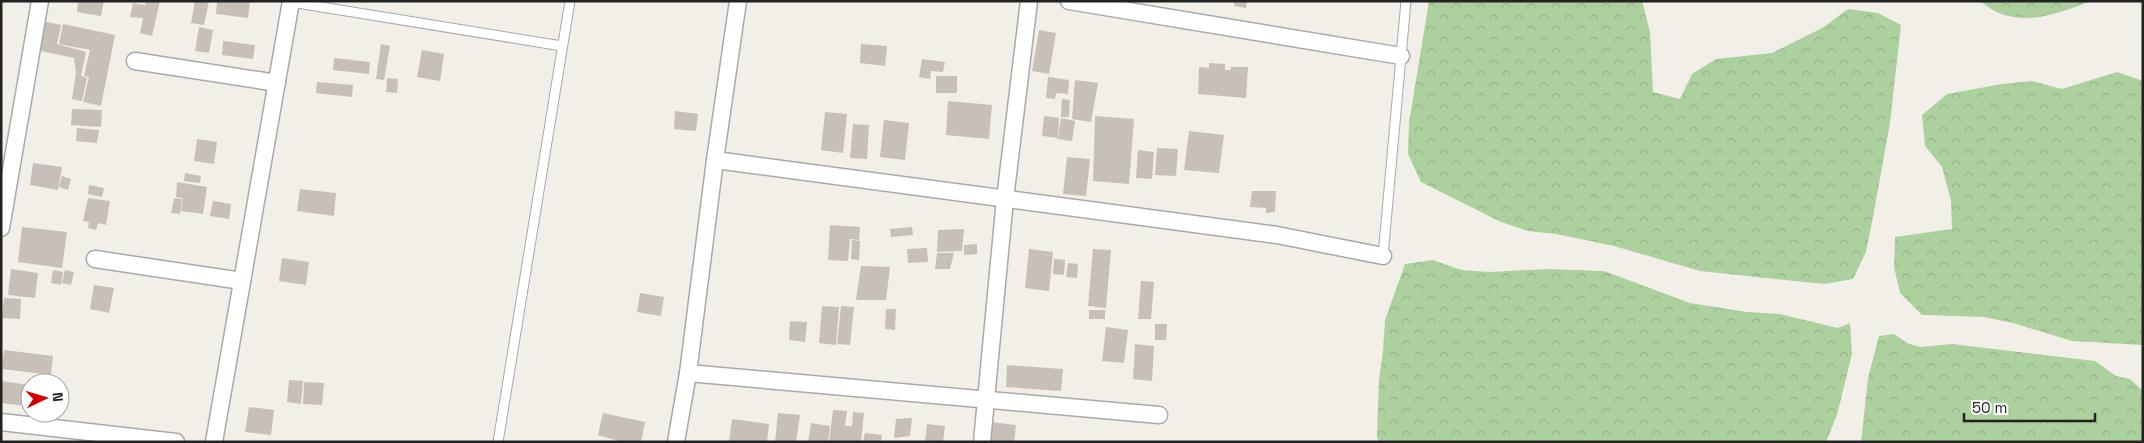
<svg xmlns="http://www.w3.org/2000/svg" width="2144" height="443" font-family="'Space Grotesk',sans-serif">
<style>
.forest{fill:url(#forest-crowns)}
.building{fill:#c7bfb8}
.lines{fill:none;stroke-linecap:round;stroke-linejoin:round}
.service-casing{stroke:#a9a9a9;stroke-width:11}
.minor-casing{stroke:#a9a9a9;stroke-width:19}
.service{stroke:#fff;stroke-width:9}
.minor{stroke:#fff;stroke-width:16}
</style>
<defs>
<pattern id="forest-crowns" width="20" height="18" patternUnits="userSpaceOnUse" patternTransform="scale(1.25)"><rect width="20" height="18" fill="#add19e"/><path d="M2 6a3 3 0 1 1 6 0M12 15a3 3 0 1 1 6 0" fill="none" stroke="#95b388"/></pattern>
</defs>
<rect width="100%" height="100%" fill="#f2efe9"/>
<g class="forest">
<polygon points="1429,1 1642,1 1650,32 1653,92 1680,99 1692,74 1716,59 1772,53 1824,27 1848,9 1878,13 1901,25 1890,123 1873,217 1866,252 1853,279 1824,284 1700,271 1614,246 1556,234 1528,231 1501,222 1421,182 1408,154 1409,123"/>
<path d="M1980,1h111c-37,14 -76,30 -111,0z"/>
<polygon points="2117,72 2143,81 2143,345 2072,341 2013,323 1984,317 1922,315 1900,293 1894,267 1895,237 1952,229 1951,201 1942,167 1925,146 1922,115 1947,94 2002,84 2032,81 2062,89"/>
<polygon points="1433,260 1461,270 1489,272 1547,269 1604,271 1690,303 1747,312 1780,314 1838,328 1850,323 1852,354 1837,415 1826,442 1379,442 1377,437 1379,380 1383,351 1385,320 1405,264"/>
<polygon points="1894,334 1907,343 1920,347 1952,344 2095,361 2116,376 2130,379 2143,391 2143,442 1861,442 1868,378 1879,336"/>
</g>
<g class="building">
<polygon points="78,1 104,1 101,16 77,12"/>
<polygon points="146,1 160,1 152,36 140,33 143,18 130,17 133,3 145,5"/>
<polygon points="195,1 209,1 204,25 191,23"/>
<polygon points="217,1 250,1 248,18 216,14"/>
<polygon points="1234,1 1247,1 1246,8 1234,6"/>
<polygon points="42,21 61,25 57,44 86,52 81,76 87,78 82,101 72,99 76,73 74,58 36,50"/>
<polygon points="63,24 115,35 101,106 83,102 89,77 84,76 90,50 59,44"/>
<polygon points="199,27 213,30 209,53 195,51"/>
<polygon points="1039,30 1056,33 1049,74 1032,71"/>
<polygon points="223,41 255,45 253,59 222,55"/>
<polygon points="381,44 390,46 384,80 376,79"/>
<polygon points="861,44 887,46 885,66 860,63"/>
<polygon points="422,50 444,54 440,81 417,77"/>
<polygon points="334,58 370,62 369,74 333,70"/>
<polygon points="922,59 945,62 943,72 931,71 930,79 919,77"/>
<polygon points="1209,63 1225,64 1225,70 1231,70 1230,67 1248,67 1246,98 1198,94 1199,67 1209,68"/>
<rect x="936" y="76" width="21" height="17"/>
<polygon points="1048,77 1069,80 1068,94 1056,93 1055,99 1046,98"/>
<polygon points="387,78 398,79 397,93 386,92"/>
<polygon points="1075,80 1098,83 1091,122 1072,119"/>
<polygon points="317,82 353,85 352,97 316,93"/>
<polygon points="1062,99 1070,100 1069,117 1061,117"/>
<polygon points="948,101 992,105 989,139 946,135"/>
<polygon points="72,109 102,110 101,127 71,125"/>
<polygon points="675,111 698,114 696,131 674,129"/>
<polygon points="825,112 847,114 843,153 821,150"/>
<polygon points="1044,116 1059,118 1058,138 1042,136"/>
<polygon points="1095,116 1134,119 1129,184 1093,181"/>
<polygon points="1061,118 1075,121 1072,141 1058,139"/>
<polygon points="884,120 909,123 905,160 880,157"/>
<polygon points="853,124 869,125 867,159 850,158"/>
<polygon points="77,128 99,130 97,143 76,141"/>
<polygon points="1189,131 1224,135 1219,173 1184,170"/>
<polygon points="197,139 217,142 214,164 194,161"/>
<polygon points="1157,148 1178,149 1176,176 1155,175"/>
<polygon points="1138,150 1154,152 1152,179 1136,178"/>
<polygon points="1067,157 1090,159 1086,196 1063,194"/>
<polygon points="33,163 62,167 58,190 30,185"/>
<polygon points="185,173 201,176 200,183 184,181"/>
<polygon points="62,176 71,179 68,190 59,187"/>
<polygon points="177,182 207,187 203,214 181,211 183,198 176,197"/>
<polygon points="89,185 104,188 102,197 88,194"/>
<polygon points="300,189 336,193 334,216 297,211"/>
<polygon points="1252,191 1276,191 1275,212 1266,213 1266,208 1250,207"/>
<polygon points="88,198 110,201 106,225 98,223 96,230 88,228 89,222 83,221"/>
<polygon points="174,198 182,199 180,214 171,213"/>
<polygon points="213,201 231,204 229,219 210,216"/>
<polygon points="830,225 860,227 859,240 850,239 848,261 828,260"/>
<polygon points="22,227 67,232 62,268 18,262"/>
<polygon points="912,227 913,235 891,237 890,229"/>
<polygon points="964,229 962,251 937,252 938,230"/>
<polygon points="852,240 860,241 859,260 851,259"/>
<polygon points="977,244 977,254 964,255 964,245"/>
<polygon points="927,248 928,262 908,263 907,249"/>
<polygon points="1029,249 1053,252 1049,291 1025,288"/>
<polygon points="1093,249 1111,250 1106,308 1088,306"/>
<polygon points="937,253 954,253 950,269 935,269"/>
<polygon points="282,258 309,262 306,285 279,281"/>
<polygon points="1054,259 1065,260 1064,275 1053,274"/>
<polygon points="1068,263 1078,264 1077,278 1066,277"/>
<polygon points="861,266 890,267 886,300 856,300"/>
<polygon points="11,269 38,273 35,298 8,295"/>
<polygon points="53,270 63,272 61,285 51,283"/>
<polygon points="65,270 74,272 71,285 62,283"/>
<polygon points="1141,281 1154,282 1151,319 1138,319"/>
<polygon points="94,285 114,288 109,313 90,309"/>
<polygon points="640,293 664,297 661,316 637,312"/>
<polygon points="4,298 21,299 20,319 2,318"/>
<polygon points="822,306 839,307 836,345 819,343"/>
<polygon points="841,306 854,307 850,345 837,344"/>
<polygon points="886,309 896,309 895,330 885,329"/>
<rect x="1089" y="310" width="16" height="9"/>
<polygon points="790,321 807,322 805,342 789,340"/>
<polygon points="1155,324 1167,324 1166,340 1155,340"/>
<polygon points="1106,327 1128,330 1124,363 1102,361"/>
<polygon points="1135,344 1154,346 1152,381 1133,379"/>
<polygon points="4,350 53,356 51,375 2,369"/>
<polygon points="1007,365 1063,369 1061,391 1006,387"/>
<polygon points="289,380 303,381 301,404 287,402"/>
<polygon points="1,381 30,385 30,403 26,403 26,406 1,403"/>
<polygon points="304,382 324,383 322,405 303,404"/>
<polygon points="249,407 274,410 271,435 245,432"/>
<polygon points="833,410 847,411 845,426 852,426 853,412 864,413 861,442 829,442"/>
<polygon points="603,413 645,422 641,442 622,442 598,435"/>
<polygon points="778,413 800,415 796,442 775,442"/>
<polygon points="912,418 910,436 894,438 896,419"/>
<polygon points="732,419 769,424 767,442 729,442"/>
<polygon points="991,422 1016,425 1014,442 989,441"/>
<polygon points="811,423 830,426 828,442 808,442"/>
<polygon points="927,424 945,426 943,442 925,442"/>
<polygon points="865,433 882,435 881,442 863,442"/>
</g>
<g class="lines">
<g class="service-casing">
<g id="service">
<polyline points="291,2 562,46"/>
<polyline points="1383,256 1406,1"/>
<polyline points="498,442 570,1"/>
</g>
</g>
<g class="minor-casing">
<g id="minor">
<polyline points="1069,1 1401,56"/>
<polyline points="135,61 277,83"/>
<polyline points="715,160 1277,235 1383,256"/>
<polyline points="1,228 40,1"/>
<polyline points="95,259 242,281"/>
<polyline points="688,373 1159,415"/>
<polyline points="1,422 176,442"/>
<polyline points="214,442 291,1"/>
<polyline points="676,442 688,373 715,160 738,1"/>
<polyline points="982,442 1005,199 1029,1"/>
</g>
</g>
<use href="#service" class="service"/>
<use href="#minor" class="minor"/>
</g>
<rect width="2144" height="443" fill="none" stroke="#222222" stroke-width="5"/>
<g transform="translate(45 398) rotate(85)"><circle r="24" fill="#ffffff" stroke="#a7a7a7"/>
<path d="M0-4L9 19L0 12L-9 19Z" fill="#d40000"/>
<text y="-8" font-size="14" font-weight="bold" text-anchor="middle" fill="#222222">N</text>
</g>
<path d="M1964 413v8h131v-8" fill="none" stroke="#222222" stroke-width="2.5"/>
<text x="1972" y="413" font-size="15" fill="#222222" stroke="#ffffff" stroke-width="4" paint-order="stroke">50 m</text>
</svg>
